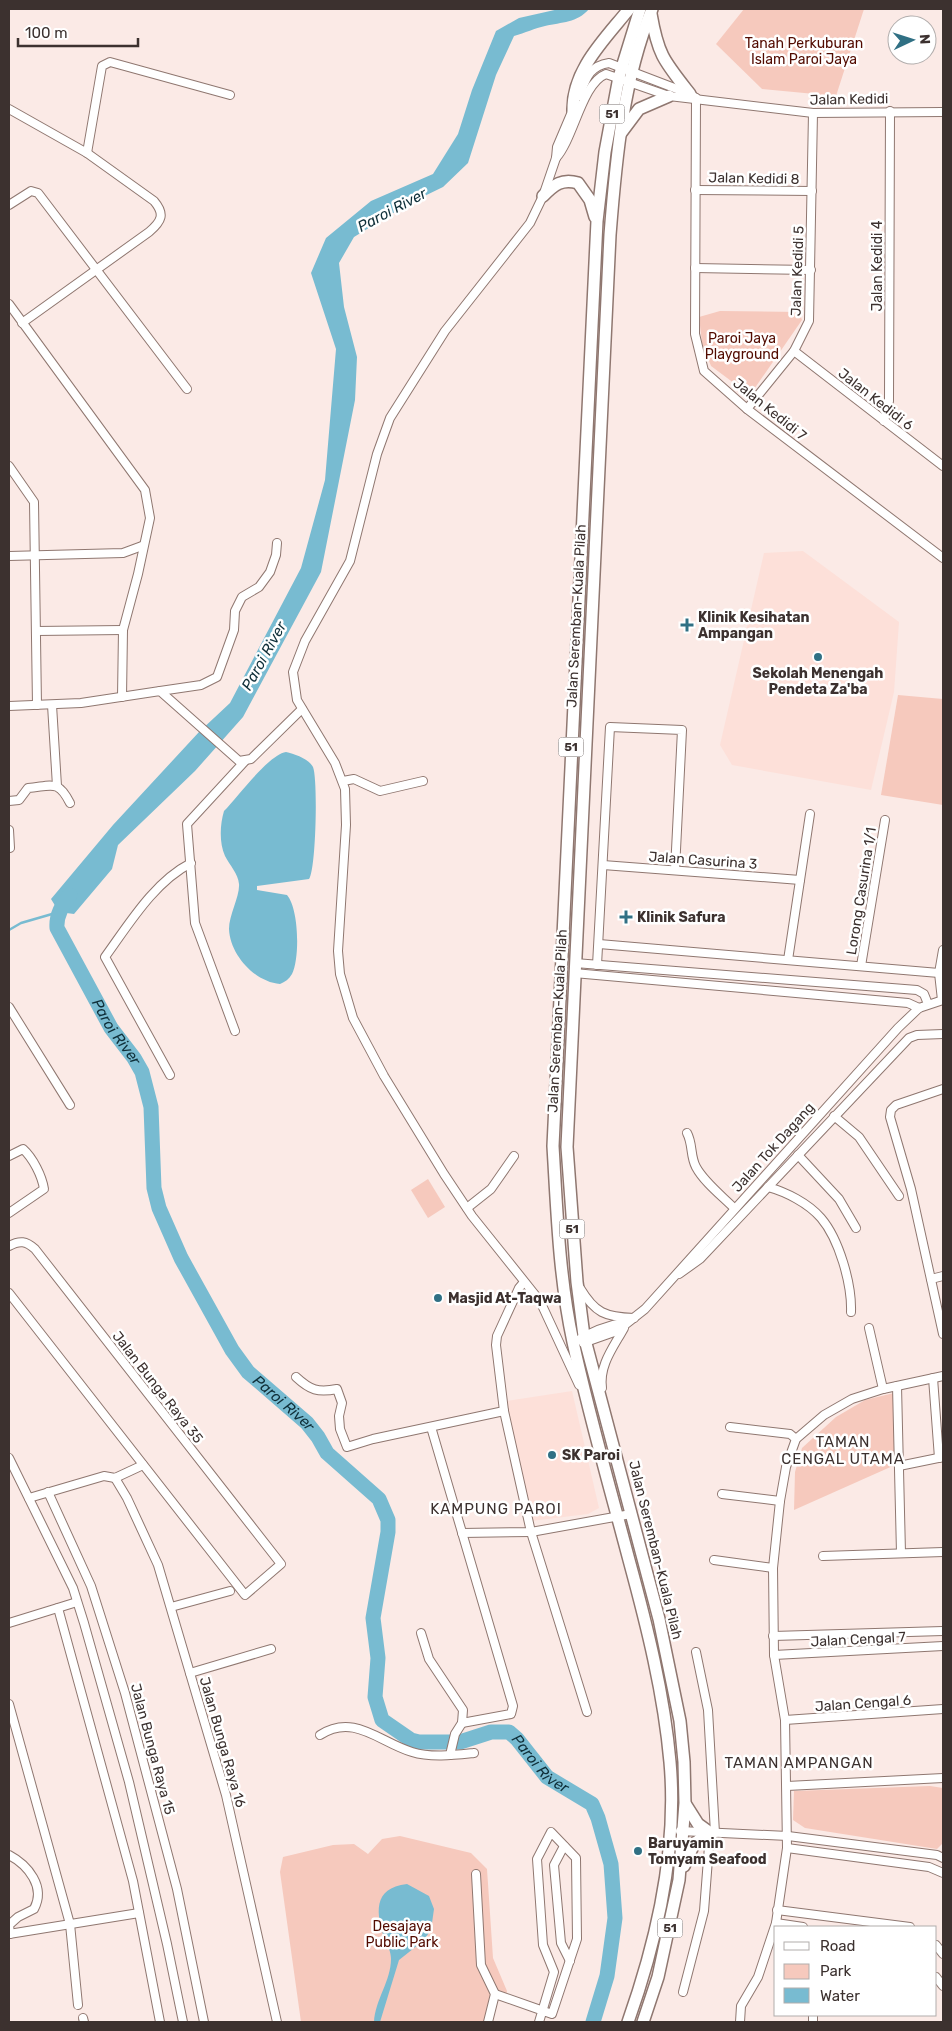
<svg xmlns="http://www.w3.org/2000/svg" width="952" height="2031" font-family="Rubik,sans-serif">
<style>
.built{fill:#fde0d9}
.green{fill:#f6c9bd}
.water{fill:#78bbd1}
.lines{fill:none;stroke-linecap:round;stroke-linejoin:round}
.stream{stroke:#78bbd1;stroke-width:2.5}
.river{stroke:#78bbd1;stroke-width:15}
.minor-casing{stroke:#8f7770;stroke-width:10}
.highway-casing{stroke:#8f7770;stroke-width:14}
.minor{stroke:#fff;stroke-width:8}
.highway{stroke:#fff;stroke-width:11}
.poi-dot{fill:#307084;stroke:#fff;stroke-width:2}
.labels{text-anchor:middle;stroke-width:5;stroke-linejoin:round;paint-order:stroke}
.shield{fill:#fff;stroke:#766f6d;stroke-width:1}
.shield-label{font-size:12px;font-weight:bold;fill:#3c312f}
.park-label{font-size:14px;fill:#520b00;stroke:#fff}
.street-label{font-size:14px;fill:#3c312f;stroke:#fff}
.poi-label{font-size:14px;font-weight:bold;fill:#3c312f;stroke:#fff;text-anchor:start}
.water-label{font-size:15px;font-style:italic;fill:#0f2f39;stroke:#fff}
.neighbourhood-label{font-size:15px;letter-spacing:1px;fill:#3c312f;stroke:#fff}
</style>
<rect width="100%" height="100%" fill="#fbeae6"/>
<g class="built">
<polygon points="803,551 899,622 894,692 871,790 732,765 720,745 764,553"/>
<polygon points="572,1391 599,1508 588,1514 531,1521 506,1401"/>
</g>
<g class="green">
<polygon points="744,9 864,9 836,96 762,89 716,44"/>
<polygon points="720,311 799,312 802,320 750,395 711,366 702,343 699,317"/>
<polygon points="898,695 943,699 943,805 881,795"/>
<polygon points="428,1179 445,1207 428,1218 411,1190"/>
<polygon points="894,1393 895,1465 794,1510 795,1472 802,1448 836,1417 865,1400"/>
<polygon points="930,1786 943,1788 943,1843 937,1849 805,1828 793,1820 794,1791"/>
<polygon points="400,1836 471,1853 487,1869 493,1958 507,1991 505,2001 495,1994 487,2022 301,2022 280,1872 283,1857 333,1845 354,1844 368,1854 382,1839"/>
</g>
<g class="water">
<path d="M559,9h30c-12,14 -27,13 -44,17 -10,2 -20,7 -31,10l-18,39 -28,88 -25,24 -35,17 -54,33 -15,26 5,44 13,50 -2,43 -34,172 -78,145 -48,54 -77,74 -6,24 -38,45 -15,-2 -8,-13 62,-74 86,-93 31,-29 71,-135 24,-88 11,-131 -25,-76 15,-35 45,-37 62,-27 25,-40 14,-44 24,-59 23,-13z"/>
<path d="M286,752c9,2 23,7 27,15 5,12 3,103 -4,112l-52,7v4l30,5c12,14 13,63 5,79 -3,5 -7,8 -12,10 -25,-2 -50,-29 -51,-55 0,-14 11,-33 10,-45 -1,-11 -9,-18 -14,-28 -6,-13 -5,-32 -1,-45 14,-14 44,-56 62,-59z"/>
<path d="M407,1884l22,12 5,13 -3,21 -8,11 -24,19 -19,62h-6c1,-22 17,-41 17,-63 0,-7 -3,-13 -6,-19 -9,-26 -13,-52 22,-56z"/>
</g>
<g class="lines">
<polyline class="stream" points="9,930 21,923 59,912"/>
<path class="river" id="s1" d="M70,895c-8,10 -14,20 -13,33l54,100 23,30 8,14 9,35 3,81 5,20 22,50 51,92 16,22 59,51 11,14 9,16 52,46 9,21v12l-15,86 5,40 -3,39 7,23 29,20 8,2h41l31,-10h18l8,7 30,38 45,27 6,14 13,46 4,54 -8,58 -14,46"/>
<g class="minor-casing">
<g id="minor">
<path d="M579,96c7,-17 10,-30 30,-33l81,31 6,4"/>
<polyline points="696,98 695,334 704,371 747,409 943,558"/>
<polyline points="574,107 557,147 556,158 543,196 530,223 445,331 390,418 377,454 350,561 305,641 293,672 297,700 335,763 345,789 346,825 338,951 340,974 353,1018 384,1076 444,1174 472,1216 540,1301 579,1385"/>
<path d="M9,109l78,44 67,48c11,13 8,20 -5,31l-127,91"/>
<polyline points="87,153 102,66 110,62 230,95"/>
<path d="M556,158c18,-20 26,-75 50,-84l63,22 144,17 130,-1"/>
<polyline points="695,190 812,191"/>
<polyline points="9,205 31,191 38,193 187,389"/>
<polyline points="695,268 811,270"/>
<polyline points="9,304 145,490 150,518 138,574 123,630 122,697"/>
<polyline points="794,351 943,466"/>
<polyline points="747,409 794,351 809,321 813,113"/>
<polyline points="884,421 889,401 890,111"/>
<polyline points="9,466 34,502 37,705"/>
<polyline points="9,556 123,553 142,546"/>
<polyline points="36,631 123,630"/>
<polyline points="160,691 201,685 217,677 234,630 235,611 242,597 259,587 270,572 276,555 277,543"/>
<polyline points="52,705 57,786"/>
<polyline points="9,706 81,703 160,691 239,761 251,759 302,709"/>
<polyline points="343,781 354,779 380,791 423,781"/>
<path d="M9,801l10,-1 9,-12c24,-2 30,-9 42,15"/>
<polyline points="9,830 10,848"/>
<polyline points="603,865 800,880"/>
<polyline points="599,944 939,973"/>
<polyline points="788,960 810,814"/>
<polyline points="575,963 917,990 924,994 928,1004"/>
<polyline points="597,965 610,727 682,730 675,870"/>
<polyline points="861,966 885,820"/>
<polyline points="574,973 908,1003 919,1008"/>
<polyline points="942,1000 939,973 943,950"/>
<polyline points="9,1007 70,1105"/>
<polyline points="235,1031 195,923 187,824 245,761"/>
<path d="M170,1075l-65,-118c24,-33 49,-75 86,-94"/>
<polyline points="943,1089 896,1105 891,1110 890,1117 911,1189 943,1334"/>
<polyline points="834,1116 859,1137 899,1196"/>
<path d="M687,1133c6,11 3,23 9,34 8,15 26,29 38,41"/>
<polyline points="798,1155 839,1199 856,1228"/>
<path d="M9,1156l14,-7c10,9 19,27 21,40l-35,24"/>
<path d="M768,1187c18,5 40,16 53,31 18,21 31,66 30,94"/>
<polyline points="467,1208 491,1189 514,1156"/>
<path d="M9,1246c11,-6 17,-5 26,3l246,315 -36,31 -236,-302"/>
<polyline points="679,1274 700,1259 909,1038 917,1035 943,1034"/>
<polyline points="931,1279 943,1276"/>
<polyline points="524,1282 519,1288 497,1336 496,1345 504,1411 531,1532 587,1712"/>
<path d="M580,1288c15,25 25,29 54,30"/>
<polyline points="869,1328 883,1389"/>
<path d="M573,1343c17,-11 35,-18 54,-21"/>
<polyline points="583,1343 617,1331 645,1309 898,1028 919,1008 943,1000"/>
<path d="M296,1377c14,13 22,16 41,12l5,14 -3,13 1,13 7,18 26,-8 131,-28"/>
<polyline points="933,1378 939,1458"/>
<polyline points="897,1386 901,1553"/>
<path d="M602,1388c-3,-23 11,-40 22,-60"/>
<polyline points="431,1427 513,1706 511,1714 462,1723"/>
<polyline points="730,1427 790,1434 796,1439"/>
<polyline points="9,1458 73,1588 84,1623 129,1782 167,1944 183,2022"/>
<polyline points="899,1466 943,1457"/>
<polyline points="115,1478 127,1498 158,1565 226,1795 277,2022"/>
<polyline points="48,1492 91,1586 125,1693 177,1889 204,2022"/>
<polyline points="722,1494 780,1501"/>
<polyline points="29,1498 104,1476 115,1478 143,1465"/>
<polyline points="462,1533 531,1532 631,1514"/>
<polyline points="823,1556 943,1552"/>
<polyline points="714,1560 773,1568"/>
<polyline points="171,1607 230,1591"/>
<polyline points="58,1608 133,1881 160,2022"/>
<polyline points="9,1623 77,1602"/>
<polyline points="421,1633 429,1659 463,1710 462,1723 455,1734 450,1755"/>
<polyline points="773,1636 943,1631"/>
<polyline points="696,1652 708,1710 715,1833"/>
<polyline points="774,1655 943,1646"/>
<polyline points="190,1673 271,1649"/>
<polyline points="9,1704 70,1924 78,2005"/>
<polyline points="785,1720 943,1709"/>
<path d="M320,1735c34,-22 59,7 92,17 19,6 43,3 62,1"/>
<polyline points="787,1786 943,1778"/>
<polyline points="680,1831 788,1836 937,1855 943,1858"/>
<polyline points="564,1846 554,1865 561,1943 570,1961"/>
<polyline points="787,1848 929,1867 943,1873"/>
<path d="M9,1855c19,10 37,32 25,54l-16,8 -9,8 1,9"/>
<polyline points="476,1874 481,1965 495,1994 488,2022"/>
<polyline points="777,1910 910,1927"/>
<polyline points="776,1923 803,1927"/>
<polyline points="9,1934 139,1913"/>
<polyline points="936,1945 943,1954"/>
<polyline points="936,1977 943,1986"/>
<polyline points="683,1992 704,1911 710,1833"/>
<polyline points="495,1994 552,2014 577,1939 576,1858 551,1832 537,1859 543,1945 554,1972 539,2022"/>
<polyline points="83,2018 84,2022"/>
<polyline points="740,2022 741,2006 758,1977 776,1923 787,1848 785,1720 774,1655 773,1568 780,1501 786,1467 796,1439 824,1415 852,1399 883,1389 943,1376"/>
<polyline points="813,2022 813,2015"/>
</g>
</g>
<g class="highway-casing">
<g id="highway">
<path d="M651,14c7,41 13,47 39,80"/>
<path d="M573,111c-1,-41 32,-72 56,-102"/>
<polyline points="621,133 639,109 669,96"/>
<path d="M543,196c11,-11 19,-18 35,-13l12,17 5,17"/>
<polyline points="684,1866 694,1844 709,1832 698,1824 686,1805"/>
<path d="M628,2022c29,-82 50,-172 42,-260 -6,-68 -23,-136 -41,-202 -19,-72 -40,-145 -56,-218 -14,-65 -16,-130 -20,-196l44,-925 8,-69 14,-75 21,-68"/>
<path d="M643,2022l15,-45 21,-97 6,-77 -1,-41 -4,-41 -21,-102 -75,-283 -7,-54 -10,-135 43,-912c6,-77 13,-155 42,-226"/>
</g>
</g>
<use href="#minor" class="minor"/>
<use href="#highway" class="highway"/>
</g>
<g class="poi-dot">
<path d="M684.5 617.5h5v5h5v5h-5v5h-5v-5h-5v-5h5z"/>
<circle cx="818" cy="657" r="5"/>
<path d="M623.5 909.5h5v5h5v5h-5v5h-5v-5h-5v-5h5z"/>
<circle cx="438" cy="1298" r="5"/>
<circle cx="552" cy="1455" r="5"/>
<circle cx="638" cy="1851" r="5"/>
</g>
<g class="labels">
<g class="shield">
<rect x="599.5" y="104.5" width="25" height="19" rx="4"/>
<rect x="558.5" y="737.5" width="25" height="19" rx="4"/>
<rect x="559.5" y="1219.5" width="25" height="19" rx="4"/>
<rect x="657.5" y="1918.5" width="25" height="19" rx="4"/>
</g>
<g class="shield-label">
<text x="612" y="118">51</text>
<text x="571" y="751">51</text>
<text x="572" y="1233">51</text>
<text x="670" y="1932">51</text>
</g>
<g class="park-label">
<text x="804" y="48">Tanah Perkuburan<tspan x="804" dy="16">Islam Paroi Jaya</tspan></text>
<text x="742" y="343">Paroi Jaya<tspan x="742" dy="16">Playground</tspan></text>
<text x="402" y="1931">Desajaya<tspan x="402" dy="16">Public Park</tspan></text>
</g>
<g class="street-label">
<text transform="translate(849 99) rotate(-1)" y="5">Jalan Kedidi</text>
<text transform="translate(754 178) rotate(1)" y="5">Jalan Kedidi 8</text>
<text transform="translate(877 266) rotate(-90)" y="5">Jalan Kedidi 4</text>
<text transform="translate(797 271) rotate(-88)" y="5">Jalan Kedidi 5</text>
<text transform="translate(876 399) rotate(38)" y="5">Jalan Kedidi 6</text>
<text transform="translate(770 409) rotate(39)" y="5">Jalan Kedidi 7</text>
<text transform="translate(576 616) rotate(-87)" y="5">Jalan Seremban-Kuala Pilah</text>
<text transform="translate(703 860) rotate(4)" y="5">Jalan Casurina 3</text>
<text transform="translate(861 891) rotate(-81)" y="5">Lorong Casurina 1/1</text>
<text transform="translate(557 1021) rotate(-87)" y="5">Jalan Seremban-Kuala Pilah</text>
<text transform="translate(773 1147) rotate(-48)" y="5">Jalan Tok Dagang</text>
<text transform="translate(158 1387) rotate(52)" y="5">Jalan Bunga Raya 35</text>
<text transform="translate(656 1550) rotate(76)" y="5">Jalan Seremban-Kuala Pilah</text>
<text transform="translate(858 1639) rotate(-3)" y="5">Jalan Cengal 7</text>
<text transform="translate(863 1703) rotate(-4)" y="5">Jalan Cengal 6</text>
<text transform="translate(223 1742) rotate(74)" y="5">Jalan Bunga Raya 16</text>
<text transform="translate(153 1749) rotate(75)" y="5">Jalan Bunga Raya 15</text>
</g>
<g class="poi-label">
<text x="698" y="622">Klinik Kesihatan<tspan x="698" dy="16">Ampangan</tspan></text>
<text x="818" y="678" text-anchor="middle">Sekolah Menengah<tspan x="818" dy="16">Pendeta Za'ba</tspan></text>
<text x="637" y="922">Klinik Safura</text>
<text x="448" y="1303">Masjid At-Taqwa</text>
<text x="562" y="1460">SK Paroi</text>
<text x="648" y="1848">Baruyamin<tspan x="648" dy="16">Tomyam Seafood</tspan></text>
</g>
<g class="water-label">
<text transform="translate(392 210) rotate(-28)" y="5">Paroi River</text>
<text transform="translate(264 656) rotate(-61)" y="5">Paroi River</text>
<text dy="5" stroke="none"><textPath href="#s1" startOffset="156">Paroi River</textPath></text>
<text dy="5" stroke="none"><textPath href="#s1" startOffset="576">Paroi River</textPath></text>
<text dy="5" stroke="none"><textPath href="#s1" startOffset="1118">Paroi River</textPath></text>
</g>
<g class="neighbourhood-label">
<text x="843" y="1447">TAMAN<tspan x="843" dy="17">CENGAL UTAMA</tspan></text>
<text x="496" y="1514">KAMPUNG PAROI</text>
<text x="799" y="1768">TAMAN AMPANGAN</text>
</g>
</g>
<rect width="952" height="2031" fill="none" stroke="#3c312f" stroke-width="20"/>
<rect x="774" y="1926" width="162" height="90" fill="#ffffff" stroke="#b1adac"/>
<rect x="784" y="1942" width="25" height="8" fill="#ffffff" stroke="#b1adac"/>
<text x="820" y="1951" font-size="15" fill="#3c312f">Road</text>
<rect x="784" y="1964" width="25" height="15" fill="#f6c9bd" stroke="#b1adac"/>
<text x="820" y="1976" font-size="15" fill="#3c312f">Park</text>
<rect x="784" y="1988" width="25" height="15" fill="#78bbd1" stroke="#b1adac"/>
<text x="820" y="2001" font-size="15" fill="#3c312f">Water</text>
<g transform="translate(912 40) rotate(86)"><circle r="24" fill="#ffffff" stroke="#b1adac"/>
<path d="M0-4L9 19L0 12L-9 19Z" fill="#307084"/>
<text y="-8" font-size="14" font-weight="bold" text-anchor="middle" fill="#3c312f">N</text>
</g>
<path d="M18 38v8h120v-8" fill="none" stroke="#3c312f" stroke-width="2.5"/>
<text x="25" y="38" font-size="15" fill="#3c312f" stroke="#ffffff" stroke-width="4" paint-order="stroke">100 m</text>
</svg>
